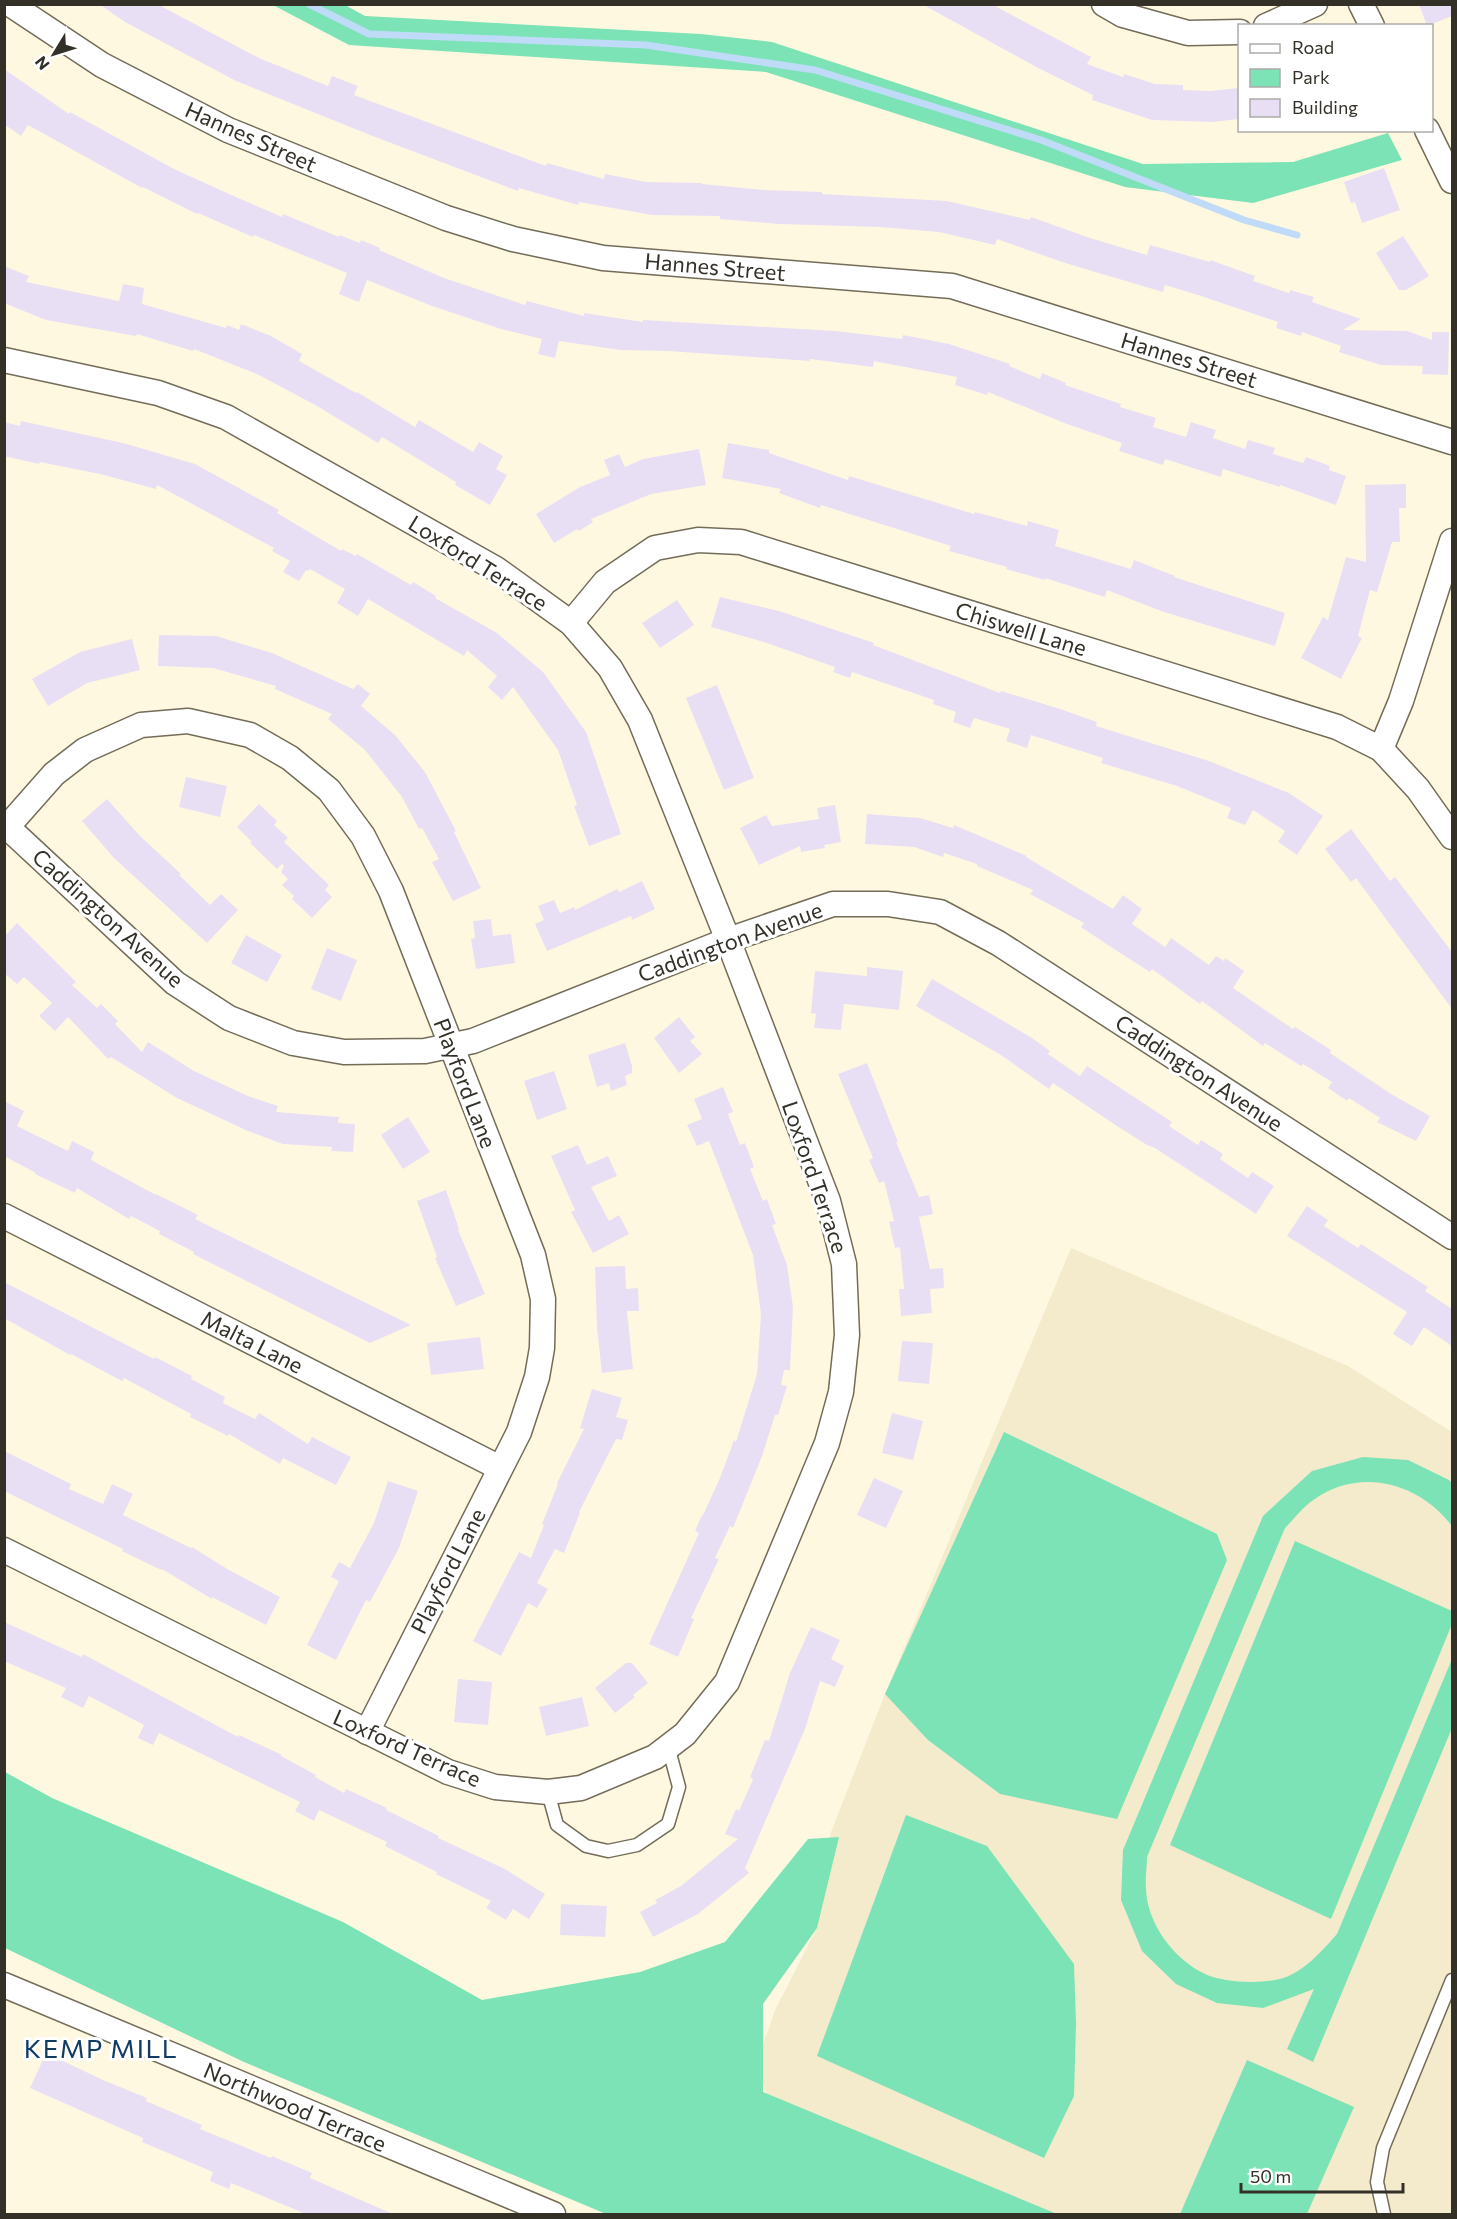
<svg xmlns="http://www.w3.org/2000/svg" width="1457" height="2219" font-family="Commissioner,sans-serif">
<style>
.built{fill:#f4ebcc}
.green{fill:#7be3b5}
.lines{fill:none;stroke-linecap:round;stroke-linejoin:round}
.stream{stroke:#c0dbf8;stroke-width:7}
.building{fill:#e9dff4}
.lane-casing{stroke:#726c58;stroke-width:15}
.street-casing{stroke:#726c58;stroke-width:27}
.lane{stroke:#fff;stroke-width:12}
.street{stroke:#fff;stroke-width:24}
.labels{text-anchor:middle;stroke-width:6;stroke-linejoin:round;paint-order:stroke}
.street-label{font-size:22px;fill:#323027;stroke:#fff}
.quarter-label{font-size:26px;letter-spacing:1.5px;fill:#113c62;stroke:#fff}
</style>
<rect width="100%" height="100%" fill="#fff8e1"/>
<polygon class="built" points="1071,1248 1348,1366 1452,1432 1452,2214 1036,2214 769,2102 757,2063 775,2010 817,1928 831,1832 885,1694"/>
<g class="green">
<polygon points="273,5 345,5 365,16 701,34 772,42 1143,164 1293,162 1388,133 1402,160 1253,203 1125,187 766,72 349,45"/>
<polygon points="1004,1432 1217,1534 1227,1560 1117,1819 1000,1794 928,1740 885,1694"/>
<path d="M1363,1457l45,3 41,20 3,3v43c-33,-44 -94,-60 -140,-25 -10,7 -18,18 -27,27l-138,329c0,10 -2,21 -1,32 1,34 27,69 57,84 19,10 57,11 77,6 22,-5 43,-29 57,-45l115,-275v69l-139,334 -26,-13 27,-60 -51,19 -46,-5 -41,-19 -34,-33 -21,-51 2,-50 140,-334 49,-45z"/>
<polygon points="1295,1541 1452,1611 1452,1624 1331,1919 1170,1845"/>
<polygon points="5,1772 52,1798 343,1922 482,2000 640,1972 725,1942 808,1839 839,1837 817,1928 763,2004 763,2092 1057,2214 606,2214 244,2062 5,1948"/>
<polygon points="906,1815 987,1846 1074,1964 1076,2024 1074,2096 1044,2158 817,2056"/>
<polygon points="1247,2060 1354,2107 1307,2214 1180,2214"/>
</g>
<g class="lines">
<polyline class="stream" points="309,4 369,34 646,45 815,70 1041,140 1244,220 1297,235"/>
</g>
<g class="building">
<polygon points="99,4 157,4 259,58 328,86 332,76 358,86 354,95 546,166 547,163 604,179 605,174 646,182 702,183 702,184 764,190 822,192 822,194 947,201 1030,220 1031,217 1090,238 1147,255 1150,245 1210,262 1210,260 1255,276 1253,281 1289,293 1290,290 1314,297 1312,302 1361,319 1343,330 1407,331 1432,340 1432,332 1449,332 1448,375 1422,374 1423,366 1381,365 1339,352 1341,346 1302,332 1301,336 1276,328 1278,322 1198,295 1165,285 1163,292 1065,263 997,239 995,245 939,232 880,227 780,224 720,219 720,216 652,215 579,202 578,205 519,188 518,191 370,135 236,81 125,22"/>
<polygon points="922,4 991,4 1091,57 1087,64 1123,77 1124,74 1155,84 1183,85 1183,90 1210,91 1239,88 1239,119 1212,122 1152,120 1092,100 1093,95 1038,68"/>
<polygon points="1419,4 1452,4 1452,16 1427,26"/>
<polygon points="4,69 69,114 70,112 174,169 227,193 282,217 283,214 339,237 339,235 360,243 361,240 380,248 379,250 444,278 525,305 527,301 584,316 584,313 643,322 643,320 836,331 902,339 903,335 949,344 1010,364 1009,366 1040,379 1042,373 1066,383 1065,385 1121,404 1120,407 1156,418 1153,427 1186,437 1191,422 1216,430 1213,438 1245,449 1248,440 1275,448 1273,454 1303,463 1306,457 1330,466 1329,470 1346,476 1336,505 1280,485 1280,487 1223,469 1221,477 1165,459 1163,465 1119,451 1122,443 1067,424 988,392 987,395 955,385 957,377 874,361 873,367 810,359 810,361 668,351 620,350 559,341 555,358 538,354 542,339 501,329 432,306 367,280 359,302 339,294 347,273 254,235 253,237 198,213 197,214 143,187 142,188 28,125 21,136 4,124"/>
<polygon points="1384,168 1400,210 1362,223 1355,202 1351,203 1344,182"/>
<polygon points="1403,236 1429,276 1406,290 1399,290 1376,253"/>
<polygon points="4,266 29,276 26,282 119,301 123,284 144,288 142,304 226,328 227,325 239,330 241,324 271,336 302,354 299,361 356,393 357,392 415,427 419,420 473,452 479,442 503,456 496,469 507,475 490,505 455,485 456,482 382,437 378,443 317,406 259,375 194,349 193,351 137,334 136,336 46,320 4,303"/>
<polygon points="21,421 123,443 195,464 279,510 277,513 341,551 342,549 356,556 357,554 411,585 413,582 436,596 435,598 497,633 543,672 586,732 621,834 589,846 574,806 577,805 558,750 513,687 502,700 488,687 497,676 467,650 464,656 368,599 358,616 337,603 345,589 310,569 308,571 306,570 299,581 283,572 290,561 272,551 274,548 157,485 156,489 100,474 40,462 39,464 4,456 4,422 20,426"/>
<polygon points="728,443 769,450 769,453 848,480 849,476 974,514 975,512 1027,526 1028,521 1059,530 1055,546 1131,569 1134,560 1175,576 1174,577 1285,613 1275,646 1161,611 1107,590 1105,597 1045,578 1045,580 1006,569 1007,567 949,551 951,546 821,505 820,508 779,493 781,489 722,478"/>
<polygon points="699,449 706,485 651,494 591,519 593,522 579,531 577,529 554,543 536,514 580,487 610,475 604,460 619,454 625,467 643,459"/>
<polygon points="1406,484 1406,508 1399,508 1400,542 1392,542 1377,592 1370,590 1358,636 1362,638 1341,679 1301,658 1323,617 1328,620 1346,557 1366,562 1365,485"/>
<polygon points="720,597 779,611 874,643 873,645 1000,693 1001,691 1057,708 1097,722 1096,726 1209,761 1289,793 1323,816 1297,855 1278,842 1285,831 1253,810 1245,825 1227,818 1231,808 1177,786 1101,763 1103,758 1031,735 1027,748 1006,741 1010,729 974,718 970,728 953,722 956,712 933,704 934,700 852,672 850,678 833,672 835,667 764,642 711,627"/>
<polygon points="677,600 694,625 660,648 642,623"/>
<polygon points="159,635 216,636 272,653 353,689 358,684 370,694 361,706 395,735 425,772 456,831 454,832 481,888 453,901 432,862 439,859 422,828 419,829 402,797 365,750 328,719 332,714 275,689 276,686 213,668 158,666"/>
<polygon points="132,639 140,670 87,683 48,706 32,679 80,652"/>
<polygon points="717,685 754,778 724,790 686,698"/>
<polygon points="186,777 227,786 220,817 179,807"/>
<polygon points="107,799 140,836 181,874 179,875 210,905 221,894 238,910 207,943 114,858 82,821"/>
<polygon points="259,804 277,821 274,825 288,838 284,842 329,885 325,890 332,897 312,918 292,899 294,896 282,885 288,879 281,872 284,866 282,864 277,869 250,843 252,842 237,827"/>
<polygon points="835,805 841,842 824,845 825,848 801,852 800,846 759,865 740,828 766,815 772,826 819,819 817,808"/>
<polygon points="867,814 920,818 953,828 954,825 1027,856 1026,857 1113,909 1123,895 1142,909 1132,924 1165,947 1171,938 1209,965 1216,956 1224,961 1225,958 1244,971 1233,988 1293,1029 1295,1027 1331,1050 1330,1053 1391,1094 1430,1116 1416,1141 1377,1122 1380,1118 1349,1098 1347,1101 1328,1088 1332,1082 1303,1064 1301,1066 1265,1043 1263,1046 1202,1001 1200,1004 1152,969 1150,972 1114,949 1081,927 1084,923 1030,894 1033,890 977,866 977,864 944,853 943,857 914,847 865,844"/>
<polygon points="1351,829 1390,881 1395,877 1452,952 1452,1009 1356,878 1351,882 1325,849"/>
<polygon points="642,881 655,909 632,920 631,916 547,951 535,924 544,920 538,906 554,900 560,913 574,907 575,910 617,889 619,892"/>
<polygon points="491,919 493,936 511,934 515,963 476,969 471,939 475,938 473,921"/>
<polygon points="17,923 76,982 72,985 97,1008 101,1004 118,1021 115,1024 142,1052 148,1042 194,1071 248,1096 278,1106 276,1112 339,1117 338,1123 355,1124 353,1152 331,1151 332,1147 283,1144 248,1131 177,1098 111,1057 108,1059 68,1017 55,1031 39,1016 52,1003 24,977 17,984 4,973 4,937"/>
<polygon points="246,935 282,955 267,982 231,963"/>
<polygon points="327,948 357,960 341,1001 311,989"/>
<polygon points="867,967 903,971 899,1010 844,1004 841,1030 814,1028 816,1014 811,1013 815,971 867,976"/>
<polygon points="932,979 1032,1038 1050,1051 1048,1054 1080,1076 1087,1066 1172,1122 1169,1126 1198,1145 1201,1140 1223,1154 1220,1159 1248,1178 1252,1172 1274,1186 1256,1214 1155,1148 1147,1145 1117,1126 1053,1083 1049,1089 1001,1055 916,1006"/>
<polygon points="679,1017 695,1037 690,1041 702,1054 679,1073 654,1038"/>
<polygon points="625,1043 632,1066 632,1073 625,1076 627,1085 611,1091 609,1083 597,1087 588,1055"/>
<polygon points="867,1063 898,1142 896,1142 919,1197 929,1195 933,1214 919,1217 930,1269 943,1268 944,1288 930,1289 932,1313 901,1316 899,1289 904,1289 900,1247 895,1248 889,1222 894,1221 884,1181 879,1183 869,1160 873,1158 838,1074"/>
<polygon points="554,1071 567,1109 537,1120 524,1081"/>
<polygon points="723,1087 733,1112 728,1114 740,1145 745,1143 754,1167 750,1169 763,1201 767,1199 776,1224 772,1225 787,1265 793,1307 790,1370 784,1370 781,1385 787,1386 778,1415 775,1415 762,1456 733,1528 730,1526 715,1558 719,1559 691,1618 694,1619 678,1657 649,1644 699,1533 695,1531 702,1515 703,1515 720,1478 734,1440 736,1442 757,1374 761,1314 753,1255 709,1141 697,1146 687,1125 702,1119 694,1099"/>
<polygon points="4,1101 24,1111 17,1126 68,1151 72,1141 94,1152 91,1160 156,1195 156,1194 198,1215 195,1219 411,1325 370,1343 193,1254 194,1252 159,1234 160,1231 131,1216 129,1219 77,1188 75,1193 35,1174 36,1173 4,1156"/>
<polygon points="408,1117 430,1152 403,1169 381,1135"/>
<polygon points="578,1145 587,1165 608,1156 617,1176 591,1187 609,1221 619,1215 629,1234 593,1253 571,1212 575,1210 551,1156"/>
<polygon points="446,1190 459,1229 458,1230 485,1294 456,1306 435,1258 437,1257 417,1201"/>
<polygon points="1307,1206 1328,1220 1324,1226 1358,1248 1361,1244 1428,1287 1425,1291 1452,1309 1452,1346 1424,1327 1412,1346 1393,1334 1407,1312 1287,1236"/>
<polygon points="625,1266 626,1289 638,1288 639,1311 627,1311 633,1369 602,1373 597,1328 595,1267"/>
<polygon points="4,1282 154,1359 155,1357 192,1376 191,1379 225,1397 223,1403 255,1419 259,1413 308,1444 312,1437 351,1457 336,1485 283,1458 280,1464 229,1434 228,1436 190,1417 191,1414 124,1378 122,1381 71,1354 70,1355 4,1318"/>
<polygon points="480,1337 484,1369 431,1375 427,1343"/>
<polygon points="902,1341 933,1343 929,1384 898,1381"/>
<polygon points="592,1389 622,1398 616,1417 628,1420 622,1440 616,1439 579,1512 580,1513 564,1553 555,1549 537,1583 548,1589 537,1608 528,1603 501,1656 473,1641 519,1552 531,1558 544,1525 542,1524 558,1484 557,1483 584,1429 580,1428"/>
<polygon points="892,1413 923,1421 913,1460 882,1453"/>
<polygon points="4,1451 71,1484 69,1489 103,1504 112,1484 133,1494 123,1515 191,1548 192,1547 229,1570 280,1597 266,1625 212,1597 212,1599 162,1569 161,1570 122,1551 123,1549 4,1491"/>
<polygon points="874,1478 903,1491 886,1528 857,1515"/>
<polygon points="388,1481 418,1491 399,1548 370,1602 366,1600 336,1660 307,1645 339,1581 331,1577 339,1562 350,1568 374,1523"/>
<polygon points="4,1622 82,1657 83,1654 238,1737 239,1735 282,1755 281,1756 316,1775 315,1777 344,1793 346,1789 387,1808 386,1810 439,1836 438,1838 505,1869 545,1894 529,1919 513,1909 506,1920 486,1908 491,1901 436,1874 437,1872 385,1846 387,1842 319,1810 314,1821 295,1811 300,1802 159,1733 153,1745 138,1738 144,1725 89,1696 83,1708 61,1697 66,1688 4,1661"/>
<polygon points="811,1627 840,1640 831,1659 844,1666 835,1687 820,1681 805,1729 745,1868 749,1873 698,1914 653,1937 640,1912 657,1903 655,1900 681,1886 738,1839 725,1834 736,1809 739,1811 753,1779 750,1777 765,1740 769,1741 790,1673"/>
<polygon points="626,1663 632,1663 648,1683 633,1695 635,1697 615,1713 595,1688"/>
<polygon points="458,1679 492,1682 488,1725 454,1722"/>
<polygon points="582,1697 589,1726 546,1736 539,1707"/>
<polygon points="561,1904 607,1906 605,1937 560,1935"/>
<polygon points="46,2053 103,2080 147,2098 146,2101 202,2125 200,2129 271,2158 272,2156 312,2173 310,2178 393,2214 306,2214 231,2183 229,2189 210,2181 213,2172 142,2142 143,2138 30,2088"/>
</g>
<g class="lines">
<g class="lane-casing">
<g id="lane">
<polyline points="548,1792 557,1825 586,1846 608,1851 637,1845 668,1824 679,1787 668,1746"/>
<polyline points="1384,2214 1377,2182 1383,2148 1452,1980"/>
</g>
</g>
<g class="street-casing">
<g id="street">
<polyline points="10,4 102,65 228,130 446,218 513,239 603,258 952,286 1452,442"/>
<polyline points="1104,4 1123,15 1188,33 1240,32"/>
<polyline points="1361,4 1372,26"/>
<polyline points="1266,26 1315,4"/>
<polyline points="1427,130 1452,181"/>
<polyline points="4,360 158,393 226,417 496,569 571,623 610,668 640,720 728,940 828,1201 844,1264 847,1335 841,1392 827,1443 727,1682 685,1734 655,1757 581,1788 548,1792 495,1787 448,1772 4,1550"/>
<polyline points="571,623 605,582 655,548 698,540 741,542 1337,727 1381,749 1418,789 1452,837"/>
<polyline points="1381,749 1401,701 1452,541"/>
<polyline points="4,824 175,983 229,1018 293,1043 344,1052 425,1051 473,1041 728,940 833,904 888,904 940,912 998,943 1452,1237"/>
<polyline points="8,826 54,774 85,750 141,725 188,721 250,735 290,758 329,790 363,836 391,891 533,1255 543,1299 542,1348 537,1377 519,1432 367,1732"/>
<polyline points="4,1216 500,1468"/>
<polyline points="4,1985 553,2214"/>
</g>
</g>
<use href="#lane" class="lane"/>
<use href="#street" class="street"/>
</g>
<g class="labels">
<g class="street-label">
<text transform="translate(251 137) rotate(24)" y="8">Hannes Street</text>
<text transform="translate(715 267) rotate(5)" y="8">Hannes Street</text>
<text transform="translate(1189 360) rotate(17)" y="8">Hannes Street</text>
<text transform="translate(478 563) rotate(32)" y="8">Loxford Terrace</text>
<text transform="translate(1021 629) rotate(17)" y="8">Chiswell Lane</text>
<text transform="translate(108 918) rotate(42)" y="8">Caddington Avenue</text>
<text transform="translate(730 942) rotate(-20)" y="8">Caddington Avenue</text>
<text transform="translate(1199 1073) rotate(33)" y="8">Caddington Avenue</text>
<text transform="translate(465 1083) rotate(69)" y="8">Playford Lane</text>
<text transform="translate(815 1177) rotate(71)" y="8">Loxford Terrace</text>
<text transform="translate(252 1342) rotate(27)" y="8">Malta Lane</text>
<text transform="translate(448 1571) rotate(-63)" y="8">Playford Lane</text>
<text transform="translate(407 1748) rotate(24)" y="8">Loxford Terrace</text>
<text transform="translate(295 2107) rotate(23)" y="8">Northwood Terrace</text>
</g>
<g class="quarter-label">
<text x="101" y="2058">KEMP MILL</text>
</g>
</g>
<rect width="1457" height="2219" fill="none" stroke="#323027" stroke-width="12"/>
<rect x="1238" y="24" width="195" height="108" fill="#ffffff" stroke="#adaca9" stroke-width="1.5"/>
<rect x="1250" y="44" width="30" height="9" fill="#ffffff" stroke="#adaca9" stroke-width="1.5"/>
<text x="1292" y="54" font-size="18" fill="#323027">Road</text>
<rect x="1250" y="69" width="30" height="18" fill="#7be3b5" stroke="#adaca9" stroke-width="1.5"/>
<text x="1292" y="84" font-size="18" fill="#323027">Park</text>
<rect x="1250" y="99" width="30" height="18" fill="#e9dff4" stroke="#adaca9" stroke-width="1.5"/>
<text x="1292" y="114" font-size="18" fill="#323027">Building</text>
<g transform="translate(54 54) rotate(232)" stroke="#ffffff" stroke-width="4.5" paint-order="stroke">
<path d="M0-4.5L10 22L0 15L-10 22Z" fill="#323027"/>
<text y="-9" font-size="16" font-weight="bold" text-anchor="middle" fill="#323027">N</text>
</g>
<path d="M1241 2183v9h162v-9" fill="none" stroke="#323027" stroke-width="3"/>
<text x="1250" y="2183" font-size="18" fill="#323027" stroke="#ffffff" stroke-width="4.5" paint-order="stroke">50 m</text>
</svg>
